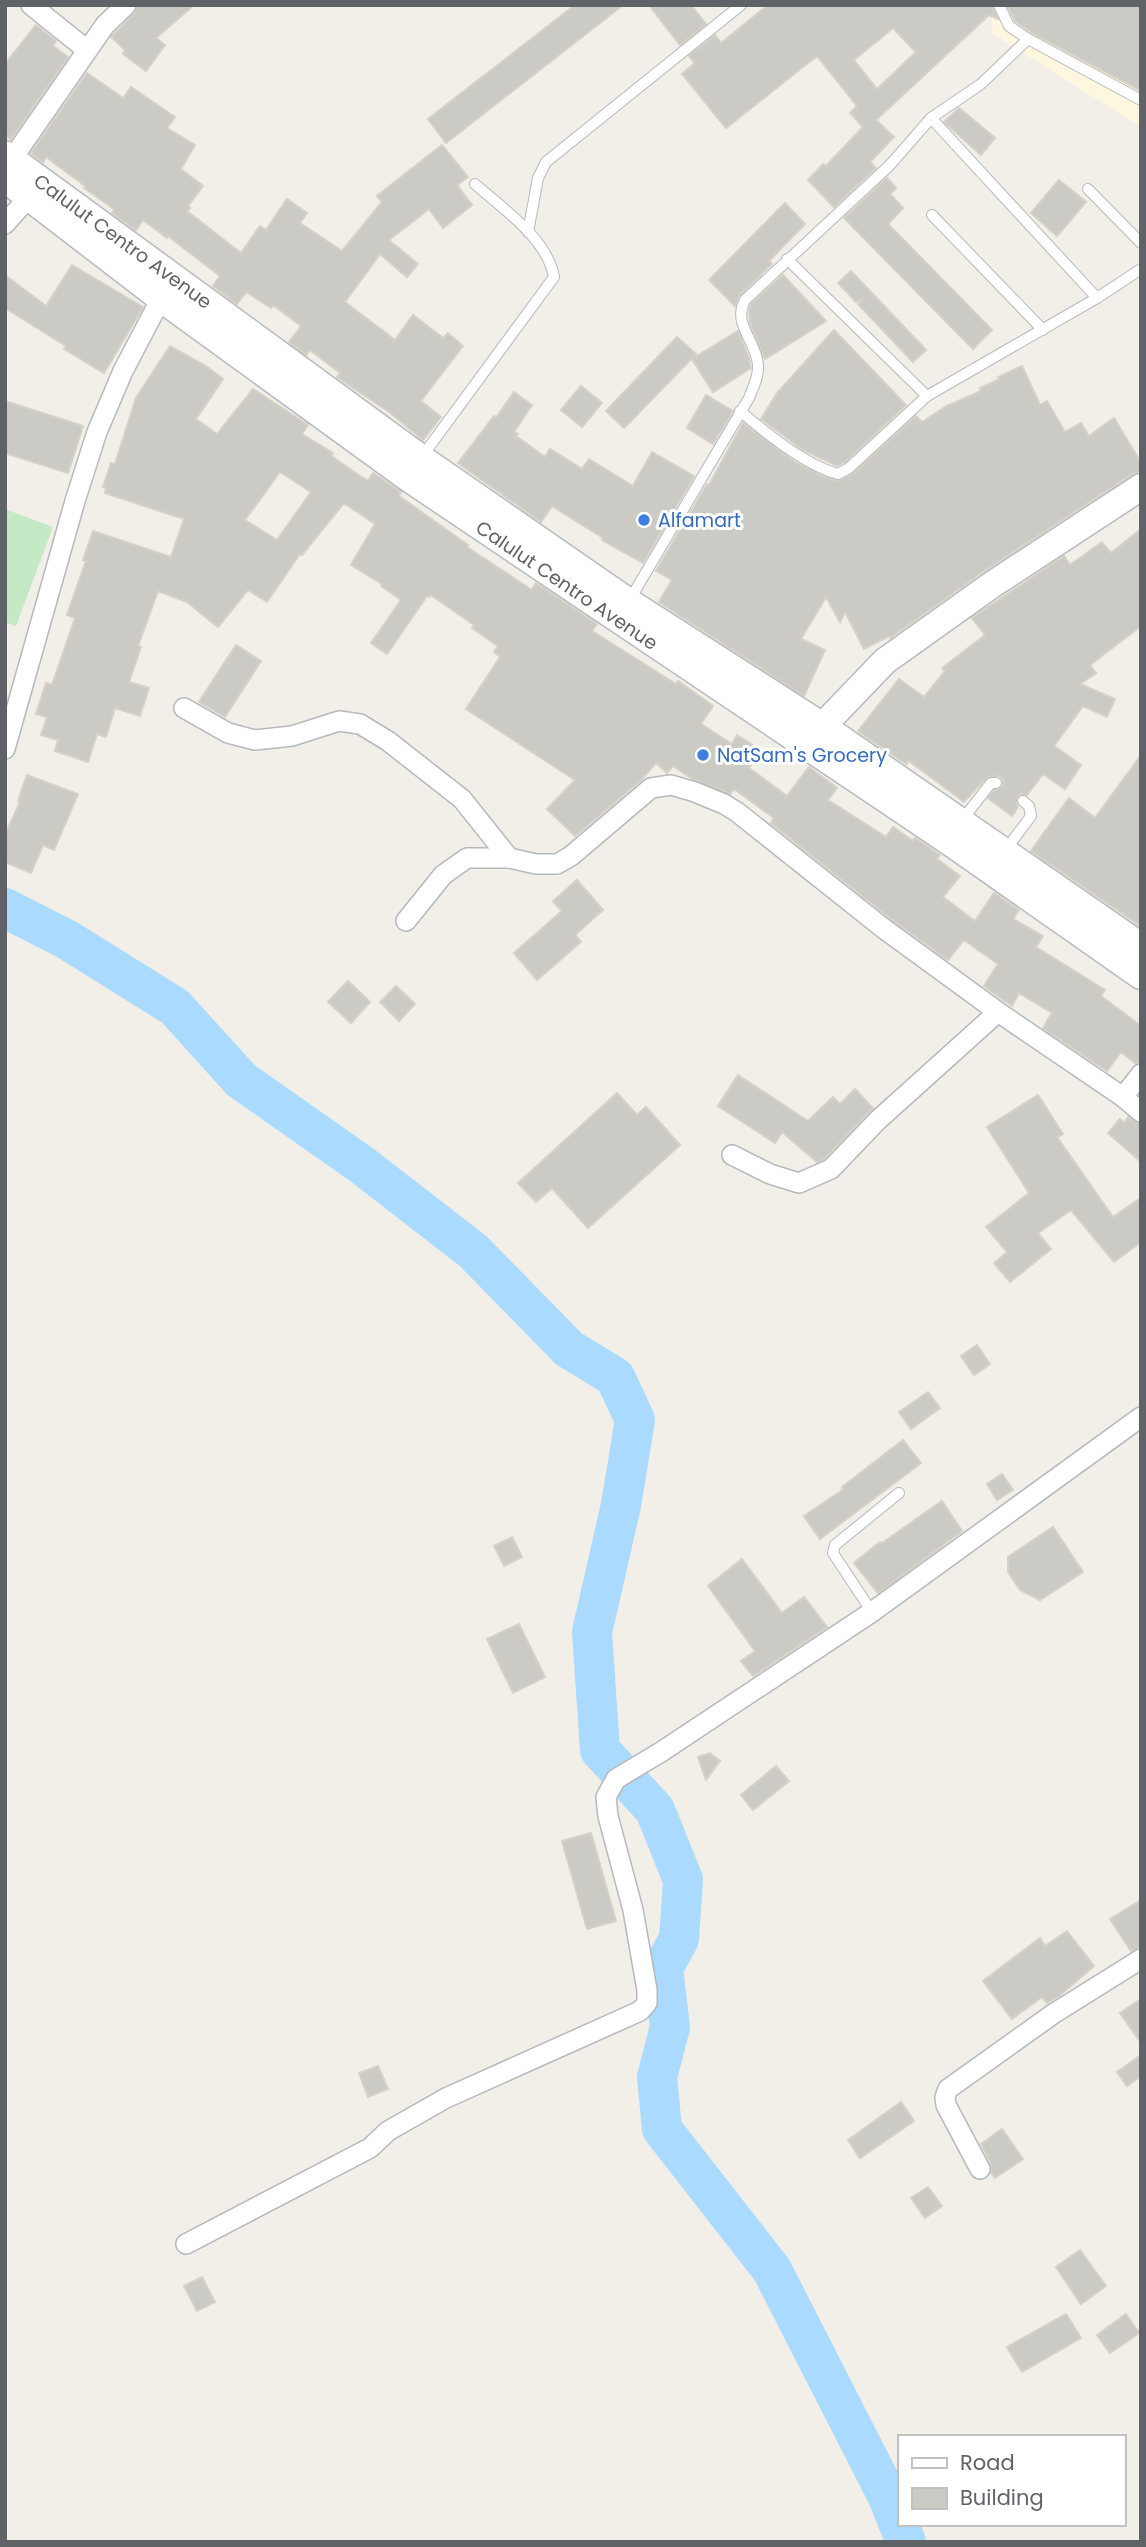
<svg xmlns="http://www.w3.org/2000/svg" width="1146" height="2547" font-family="Poppins,sans-serif">
<style>
.commercial{fill:#fef7e0}
.green{fill:#c5e8c5}
.lines{fill:none;stroke-linecap:round;stroke-linejoin:round}
.river{stroke:#aadaff;stroke-width:40}
.building{fill:#cccac5;stroke:#d6d1c6;stroke-width:2;fill-rule:evenodd}
.lane-casing{stroke:#b5b8bc;stroke-width:12}
.street-casing{stroke:#b5b8bc;stroke-width:22}
.secondary-casing{stroke:#b6babf;stroke-width:29}
.lane{stroke:#fff;stroke-width:10}
.street{stroke:#fff;stroke-width:19}
.secondary{stroke:#fff;stroke-width:26}
.shop-dot{fill:#3f7fe0;stroke:#fff;stroke-width:2.5}
.labels{text-anchor:middle;stroke-width:6;stroke-linejoin:round;paint-order:stroke}
.street-label{font-size:19px;fill:#5f6368;stroke:#fff}
.shop-label{font-size:19px;fill:#366cbe;stroke:#fff;text-anchor:start}
</style>
<rect width="100%" height="100%" fill="#f1efe8"/>
<polygon class="commercial" points="991,5 1141,5 1141,127 993,34"/>
<polygon class="green" points="5,509 53,527 16,626 5,622"/>
<g class="lines">
<polyline class="river" points="5,908 66,939 175,1007 241,1080 362,1165 473,1251 569,1349 615,1377 635,1420 621,1505 592,1632 600,1750 655,1810 683,1880 679,1939 663,1968 670,2027 657,2077 662,2129 772,2270 888,2497 906,2542"/>
</g>
<g class="building">
<polygon points="138,5 194,5 156,38 165,45 146,71 123,54 125,50 111,37 134,14"/>
<polygon points="575,5 623,5 446,143 428,119"/>
<polygon points="649,5 691,5 706,24 680,45"/>
<path d="M768,5h224l6,14 -9,-4 -113,105 18,17 -24,25 6,6 -42,39 -26,-27 15,-16 3,2 37,-39 -13,-14 7,-7 -40,-50 -91,72 -44,-54 13,-11 -6,-7 26,-21 6,8zM893,28l23,24 -39,37 -23,-29z"/>
<polygon points="1007,5 1141,5 1141,91 1032,33 1015,21"/>
<polygon points="36,25 56,41 53,46 68,57 11,139 5,135 5,64"/>
<polygon points="87,73 123,98 131,87 175,117 167,128 195,145 181,169 203,186 188,206 190,208 187,211 241,253 260,226 266,230 287,199 307,213 300,223 342,251 382,202 377,196 442,145 468,177 457,185 472,205 443,228 429,209 389,240 418,264 407,277 380,254 345,302 395,340 413,315 443,338 448,333 463,346 421,401 441,417 423,440 389,412 337,377 340,373 310,350 306,355 289,342 301,326 273,305 271,308 246,292 237,304 213,286 220,276 168,236 167,238 143,220 136,230 112,213 114,209 84,188 85,186 46,157 43,162 31,153"/>
<polygon points="959,108 995,138 981,155 944,122"/>
<polygon points="887,178 896,188 890,194 903,208 888,224 992,330 973,349 844,218"/>
<polygon points="1059,180 1086,202 1057,236 1031,213"/>
<polygon points="785,203 805,224 769,261 772,264 740,295 735,306 709,280"/>
<polygon points="72,265 143,307 104,373 64,349 66,346 5,308 5,275 46,306"/>
<polygon points="851,271 926,350 913,362 858,304 864,298 856,302 838,283"/>
<polygon points="783,275 826,321 765,359 750,323 749,310 751,304"/>
<polygon points="834,330 906,405 845,462 837,466 803,450 761,419 777,393"/>
<polygon points="738,331 749,358 751,368 713,392 692,359"/>
<polygon points="677,337 696,354 624,428 606,411"/>
<path d="M170,346l36,20 17,13 -27,40 21,15 36,-45 55,36 -6,9 31,19 -2,3 37,25 5,-8 28,19 -2,4 69,49 -1,2 65,43 4,-7 61,41 -5,7 84,53 2,-3 35,25 -12,18 31,20 5,-9 23,15 -11,18 38,28 22,-29 28,21 -9,12 58,37 7,-10 20,14 2,-3 25,17 -3,4 23,17 -17,21 32,24 19,-28 25,17 -6,9 30,17 -7,11 69,43 -4,6 40,30v36l-6,1 -14,-11 -14,19 -64,-43 9,-15 -33,-20 -7,13 -28,-20 14,-22 -34,-24 -16,20 -58,-42 -119,-95 3,-5 -40,-29 -4,5 -39,-16 -18,-12 -6,7 -11,-10 -16,18 -65,55 -28,-27 28,-29 -109,-71 34,-52 -6,-5 4,-6 -26,-18 2,-3 -43,-30 -2,2 -2,-1 -40,58 -16,-11 30,-43 -20,-14 1,-2 -31,-19 24,-41 -31,-21 -42,52 -2,-1 -33,48 -19,-12 -30,37 -31,-25 -29,-11 -20,55 3,1 -12,35 20,6 -9,28 -25,-8 -9,29 -9,-3 -9,28 -33,-11 3,-11 -17,-5 6,-18 -11,-3 10,-31 6,2 23,-67 -8,-3 19,-54 -3,-1 10,-29 78,26 13,-38 -79,-26 1,-5 -3,-1 8,-24 4,1 21,-66zM280,472l31,20 -34,48 -32,-20z"/>
<polygon points="1022,366 1040,405 1047,401 1065,432 1081,423 1089,436 1114,418 1141,463 1141,471 1132,474 984,571 890,638 889,636 864,649 845,612 840,622 826,597 801,639 825,650 804,696 659,602 672,580 656,571 707,484 709,485 743,423 795,462 822,476 839,481 854,473 916,416 922,422 947,406 981,391 980,388 1000,379 998,377"/>
<polygon points="581,386 602,403 582,427 561,410"/>
<polygon points="514,392 532,405 514,432 518,434 516,436 545,457 550,449 582,469 589,459 633,486 652,452 694,476 643,563 602,540 603,538 552,506 541,522 458,463 494,416 496,418"/>
<polygon points="706,395 733,411 713,444 687,428"/>
<polygon points="5,401 83,426 68,473 5,453"/>
<polygon points="1141,529 1141,626 1090,665 1096,673 1080,684 1115,699 1107,717 1083,706 1054,746 1081,765 1065,789 1043,774 1027,795 1021,794 1017,797 1016,803 1018,807 1012,816 988,798 995,790 1003,786 1003,780 999,776 987,777 964,802 909,761 906,764 858,731 899,679 924,697 945,671 942,668 985,635 972,618 1064,556 1070,565 1102,542 1111,553"/>
<polygon points="236,645 261,661 225,717 199,702"/>
<polygon points="1141,755 1141,926 1031,851 1069,798 1095,818"/>
<polygon points="27,775 78,794 54,850 43,845 31,873 5,862 5,835 20,802 18,801"/>
<polygon points="577,880 603,910 575,935 581,942 537,980 514,953 562,911 553,901"/>
<polygon points="348,981 370,1002 351,1023 328,1002"/>
<polygon points="396,986 415,1004 399,1021 380,1002"/>
<polygon points="738,1075 808,1121 833,1097 840,1104 855,1089 873,1108 824,1159 817,1162 782,1132 775,1143 718,1106"/>
<polygon points="617,1093 637,1115 646,1107 680,1145 588,1228 552,1188 536,1202 518,1183"/>
<polygon points="1038,1095 1063,1134 1057,1137 1113,1217 1141,1198 1141,1242 1114,1262 1071,1210 1038,1233 1051,1249 1010,1282 994,1263 1007,1252 986,1227 1029,1193 987,1127"/>
<polygon points="1128,1117 1141,1124 1141,1162 1108,1133 1120,1119 1124,1123"/>
<polygon points="977,1345 990,1364 974,1375 961,1356"/>
<polygon points="928,1392 940,1408 911,1429 899,1412"/>
<polygon points="903,1440 921,1463 820,1539 804,1516 844,1489 842,1487"/>
<polygon points="1002,1474 1013,1490 997,1500 987,1484"/>
<polygon points="942,1501 962,1531 878,1593 854,1563 880,1542 882,1543"/>
<polygon points="1053,1527 1083,1572 1040,1600 1020,1590 1008,1572 1008,1557"/>
<polygon points="512,1537 522,1557 504,1566 494,1546"/>
<polygon points="742,1559 782,1613 804,1597 827,1627 753,1676 741,1661 755,1651 708,1586"/>
<polygon points="519,1624 545,1677 513,1693 487,1639"/>
<polygon points="710,1753 720,1761 706,1780 698,1757"/>
<polygon points="776,1766 789,1781 753,1810 741,1795"/>
<polygon points="591,1833 616,1921 587,1929 562,1841"/>
<polygon points="1141,1900 1141,1947 1131,1951 1110,1919"/>
<polygon points="1067,1931 1094,1966 1059,1996 1047,2003 1042,1997 1012,2019 983,1981 1040,1938 1045,1946"/>
<polygon points="1141,1999 1141,2043 1120,2013"/>
<polygon points="1141,2055 1141,2076 1127,2086 1117,2072"/>
<polygon points="378,2066 388,2089 368,2097 359,2073"/>
<polygon points="901,2102 914,2121 860,2158 848,2140"/>
<polygon points="1002,2129 1023,2159 995,2178 991,2173 991,2163 981,2144"/>
<polygon points="928,2187 942,2206 925,2218 911,2198"/>
<polygon points="1080,2250 1106,2286 1081,2304 1056,2267"/>
<polygon points="202,2277 215,2302 197,2311 184,2286"/>
<polygon points="1066,2314 1081,2338 1022,2372 1007,2347"/>
<polygon points="1126,2314 1139,2333 1110,2353 1097,2335"/>
</g>
<g class="lines">
<g class="lane-casing">
<g id="lane">
<polyline points="999,5 1009,26 1028,39 1141,100"/>
<polyline points="931,118 1097,298"/>
<polyline points="1088,189 1141,243"/>
<polyline points="932,215 1043,330"/>
<polyline points="528,232 538,178 546,162 741,5"/>
<polyline points="787,259 927,396"/>
<path d="M740,411c26,22 65,54 98,63l11,-6 78,-72 170,-98 44,-29"/>
<path d="M421,458l133,-181c-7,-39 -51,-68 -79,-93"/>
<path d="M629,601l120,-203c4,-11 10,-21 9,-33 -2,-25 -26,-41 -13,-65l145,-135 41,-47 50,-34 47,-45"/>
<polyline points="962,820 991,783 996,783"/>
<polyline points="1004,852 1031,816 1029,806 1023,801"/>
<polyline points="872,1612 833,1553 835,1545 899,1493"/>
</g>
</g>
<g class="street-casing">
<g id="street">
<polyline points="31,5 87,50"/>
<polyline points="12,159 105,25 126,5"/>
<polyline points="5,224 37,188"/>
<polyline points="184,708 228,733 255,740 292,736 339,721 360,724 388,741 462,799 509,858"/>
<polyline points="5,749 75,501 97,432 123,371 166,289"/>
<polyline points="406,921 443,875 467,858 509,858 536,864 557,864 571,856 651,788 671,785 695,792 724,804 737,812 883,928 998,1012 1123,1097 1141,1112"/>
<polyline points="1123,1097 1141,1074"/>
<polyline points="732,1155 770,1174 799,1183 831,1169 878,1120 998,1012"/>
<polyline points="980,2169 946,2105 945,2097 948,2089 1053,2014 1141,1959"/>
<polyline points="186,2244 370,2148 388,2131 446,2098 640,2011 647,2003 647,1990 633,1910 608,1816 606,1797 616,1779 661,1752 872,1612 1141,1417"/>
</g>
</g>
<g class="secondary-casing">
<g id="secondary">
<polyline points="5,154 421,458 629,602 821,725 1141,946"/>
<polyline points="5,179 160,298 408,478 948,841 1141,976"/>
<polyline points="812,737 885,661 993,584 1141,487"/>
</g>
</g>
<use href="#lane" class="lane"/>
<use href="#street" class="street"/>
<use href="#secondary" class="secondary"/>
</g>
<g class="shop-dot">
<circle cx="644" cy="520" r="7"/>
<circle cx="703" cy="755" r="7"/>
</g>
<g class="labels">
<g class="street-label">
<text transform="translate(123 241) rotate(36)" y="7">Calulut Centro Avenue</text>
<text transform="translate(567 585) rotate(34)" y="7">Calulut Centro Avenue</text>
</g>
<g class="shop-label">
<text x="658" y="527">Alfamart</text>
<text x="717" y="762">NatSam's Grocery</text>
</g>
</g>
<rect width="1146" height="2547" fill="none" stroke="#5f6368" stroke-width="14"/>
<rect x="898" y="2435" width="228" height="91" fill="#ffffff" stroke="#bfc1c3" stroke-width="2"/>
<rect x="912" y="2458" width="35" height="10" fill="#ffffff" stroke="#bfc1c3" stroke-width="2"/>
<text x="960" y="2470" font-size="21" fill="#5f6368">Road</text>
<rect x="912" y="2488" width="35" height="21" fill="#cccac5" stroke="#bfc1c3" stroke-width="2"/>
<text x="960" y="2505" font-size="21" fill="#5f6368">Building</text>
</svg>
